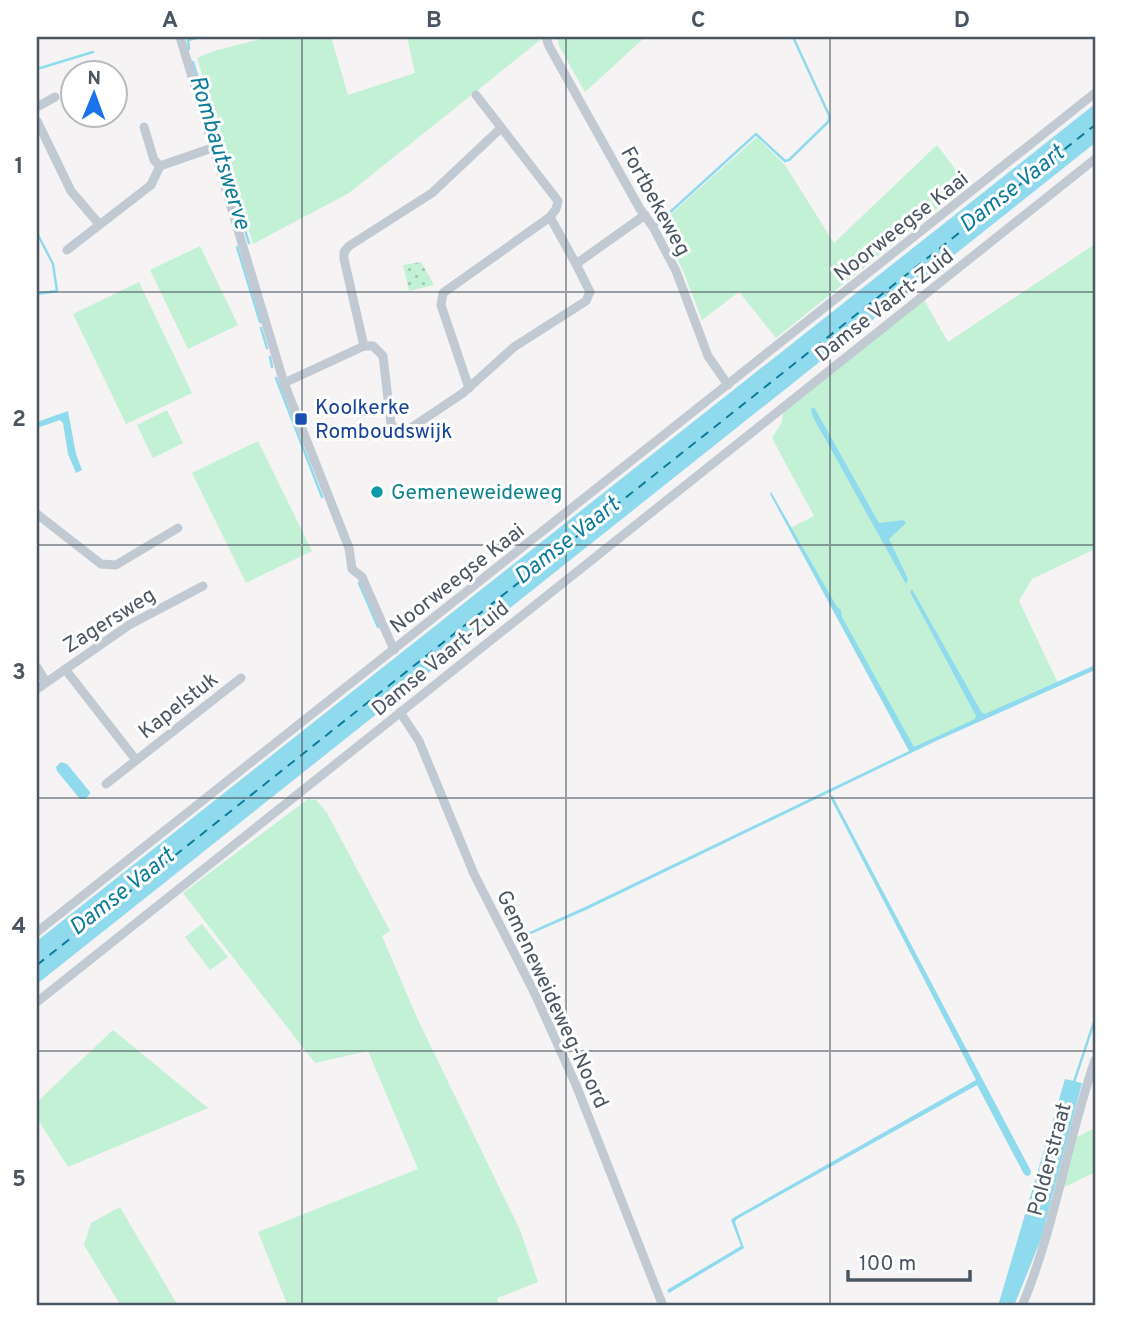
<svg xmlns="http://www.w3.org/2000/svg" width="1132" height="1343" font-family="Overpass,sans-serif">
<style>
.grass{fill:#c3f1d5}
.park{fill:url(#park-dots)}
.water{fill:#90daee}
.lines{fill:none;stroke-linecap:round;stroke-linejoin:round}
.stream{stroke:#90daee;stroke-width:2.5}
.ferry{stroke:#0c7c9b;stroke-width:2;stroke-dasharray:9 7;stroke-linecap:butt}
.minor{stroke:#c1cad2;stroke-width:9}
.grid{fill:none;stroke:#4a5661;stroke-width:2;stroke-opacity:0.55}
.transit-dot{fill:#1a4fb4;stroke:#fff;stroke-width:2.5}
.culture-dot{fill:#0f9aa8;stroke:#fff;stroke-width:2.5}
.labels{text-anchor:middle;stroke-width:6;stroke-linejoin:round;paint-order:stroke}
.street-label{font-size:21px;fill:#4a5661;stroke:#fff}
.transit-label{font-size:21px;fill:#164399;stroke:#fff;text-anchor:start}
.culture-label{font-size:21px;fill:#0d838f;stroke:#fff;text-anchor:start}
.water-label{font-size:23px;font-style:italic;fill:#0c7c9b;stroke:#fff}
.neatline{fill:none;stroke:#4a5661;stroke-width:2.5}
.grid-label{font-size:23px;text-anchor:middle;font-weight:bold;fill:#4a5661}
</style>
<defs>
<pattern id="park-dots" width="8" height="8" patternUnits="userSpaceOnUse" patternTransform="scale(1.75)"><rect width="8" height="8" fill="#c3f1d5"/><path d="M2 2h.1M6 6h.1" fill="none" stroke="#a0c6b0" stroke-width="1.8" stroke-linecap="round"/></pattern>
</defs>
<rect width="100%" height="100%" fill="#f5f3f3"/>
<g class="grass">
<polygon points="269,37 331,37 348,95 415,73 407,37 544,37 349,193 253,244 197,58 214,51"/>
<polygon points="557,37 645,37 585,92 559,46"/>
<polygon points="757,137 785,165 834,243 937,145 967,185 776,338 739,292 702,320 684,273 660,224"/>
<polygon points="1095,244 1095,549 1032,579 1019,601 1059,685 913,750 790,528 814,516 772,438 782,422 783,412 924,300 948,342"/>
<polygon points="200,246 238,325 188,349 150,270"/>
<polygon points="139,282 192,393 126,424 73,314"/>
<polygon points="167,410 183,443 153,458 137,425"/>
<polygon points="258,441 312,551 246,583 192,473"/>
<polygon points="308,799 316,800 327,813 390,931 382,936 418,1020 520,1230 538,1282 497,1298 499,1306 288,1306 258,1232 418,1169 368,1051 315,1063 183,893"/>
<polygon points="202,924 228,957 210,970 185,937"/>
<polygon points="113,1030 208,1108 68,1167 37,1118 37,1102"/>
<polygon points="1095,1128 1095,1172 1063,1188 1077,1137"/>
<polygon points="120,1207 178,1306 121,1306 84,1245 91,1223"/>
</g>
<polygon class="park" points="421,262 434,285 409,291 403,265"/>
<g class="water">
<polygon points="1095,104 1095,143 37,984 37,941"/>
<polygon points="814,407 879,523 904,520 906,523 889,539 908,579 906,584 813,417 811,409"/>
<polygon points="68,411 76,454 82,470 76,473 68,454 63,423 60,420 37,428 37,422"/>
<polygon points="771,492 837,607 841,610 842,617 914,747 975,719 976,716 910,592 912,589 982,713 985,714 1095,665 1095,662 1095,670 936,741 586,910 515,941 516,938 585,907 909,751 770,494"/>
<polygon points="61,762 67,764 90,792 90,794 85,799 80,799 57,771 56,767"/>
<polygon points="832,795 1031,1171 1030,1175 1027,1176 1024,1174 977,1085 737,1219 735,1222 744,1248 669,1293 667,1290 741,1246 731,1220 733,1218 976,1080 830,797"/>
<polygon points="1065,1079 1082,1083 1041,1239 1014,1306 998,1306"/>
</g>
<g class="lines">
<g class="stream">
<polyline points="189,49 188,40 201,37"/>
<polyline points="193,62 249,243"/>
<polyline points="37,69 93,52"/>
<polyline points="656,225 756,134 785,161 789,160 829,121 829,115 793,37"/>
<polyline points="37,233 53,264 57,291 37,294"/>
<polyline points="237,247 260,322"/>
<polyline points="261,328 267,348"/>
<polyline points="270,357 272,367"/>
<polyline points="276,378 322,497"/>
<polyline points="359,583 378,627"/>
<polyline points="1074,1082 1095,1019"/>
</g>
<polyline class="ferry" points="37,965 1095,125"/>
<g class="minor">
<polyline points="180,37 284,383 349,548 352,569 362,577 394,650"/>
<polyline points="546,37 549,46 640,209 653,227 676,271 708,356 728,385"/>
<polyline points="476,95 558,201 556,209 550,217 576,264"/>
<polyline points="37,107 55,97"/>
<polyline points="37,121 71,191 99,224"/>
<polyline points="144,127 154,160 160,166"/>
<polyline points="67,250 151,185 160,166 212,148"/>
<polyline points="364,346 373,346 383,356 391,424 398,432 405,432 463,393 514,347 586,301 590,292 576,264 645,215"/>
<polyline points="364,346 344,259 344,252 349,246 432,193 501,128"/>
<polyline points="284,383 364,346"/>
<polyline points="469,388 441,305 443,293 550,217"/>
<polyline points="37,514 101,564 116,565 178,528"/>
<polyline points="37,667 46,682"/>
<polyline points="65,669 136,760"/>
<polyline points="37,689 129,625 203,586"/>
<polyline points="400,712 419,741 474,874 534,992 576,1085 663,1306"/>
<polyline points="106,784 241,678"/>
<polyline points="37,932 1095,93"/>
<polyline points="37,1002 1095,159"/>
<path d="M1022,1306c33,-79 45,-165 73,-246"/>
</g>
</g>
<path class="grid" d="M302,37v1269M566,37v1269M830,37v1269M37,292h1058M37,545h1058M37,798h1058M37,1051h1058"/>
<rect class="transit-dot" x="294" y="412" width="14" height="14" rx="3.5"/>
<circle class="culture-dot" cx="377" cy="492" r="7"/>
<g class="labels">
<g class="street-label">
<text transform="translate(656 201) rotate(61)" y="7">Fortbekeweg</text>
<text transform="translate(901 226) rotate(-38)" y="7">Noorweegse Kaai</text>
<text transform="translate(884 305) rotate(-38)" y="7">Damse Vaart-Zuid</text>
<text transform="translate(457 578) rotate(-38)" y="7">Noorweegse Kaai</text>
<text transform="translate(109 620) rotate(-32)" y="7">Zagersweg</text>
<text transform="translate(440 658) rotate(-39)" y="7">Damse Vaart-Zuid</text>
<text transform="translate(178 705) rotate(-38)" y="7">Kapelstuk</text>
<text transform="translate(553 999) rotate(65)" y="7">Gemeneweideweg-Noord</text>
<text transform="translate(1049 1159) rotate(-75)" y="7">Polderstraat</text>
</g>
<g class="transit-label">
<text x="315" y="414">Koolkerke<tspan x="315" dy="24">Romboudswijk</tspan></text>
</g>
<g class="culture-label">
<text x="391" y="499">Gemeneweideweg</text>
</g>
<g class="water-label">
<text transform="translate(221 152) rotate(73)" y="8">Rombautswerve</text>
<text transform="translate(1011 188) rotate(-38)" y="8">Damse Vaart</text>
<text transform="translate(566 540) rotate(-38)" y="8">Damse Vaart</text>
<text transform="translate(121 891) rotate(-38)" y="8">Damse Vaart</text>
</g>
</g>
<rect width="1132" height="1343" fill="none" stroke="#ffffff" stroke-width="77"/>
<g transform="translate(94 94) rotate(1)"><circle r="33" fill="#ffffff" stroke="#b7bbc0" stroke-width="2"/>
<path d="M0-5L12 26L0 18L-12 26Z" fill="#1a73e8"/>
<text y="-10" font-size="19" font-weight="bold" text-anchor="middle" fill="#4a5661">N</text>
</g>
<path d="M848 1270v10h122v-10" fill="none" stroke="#4a5661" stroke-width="3.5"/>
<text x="859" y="1270" font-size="21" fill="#4a5661" stroke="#ffffff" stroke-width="5" paint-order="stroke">100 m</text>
<rect x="38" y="38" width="1056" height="1266" class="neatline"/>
<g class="grid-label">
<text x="170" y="27">A</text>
<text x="434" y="27">B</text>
<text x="698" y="27">C</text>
<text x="962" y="27">D</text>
<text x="19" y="173">1</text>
<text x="19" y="426">2</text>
<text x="19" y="679">3</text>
<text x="19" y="933">4</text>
<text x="19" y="1186">5</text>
</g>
</svg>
